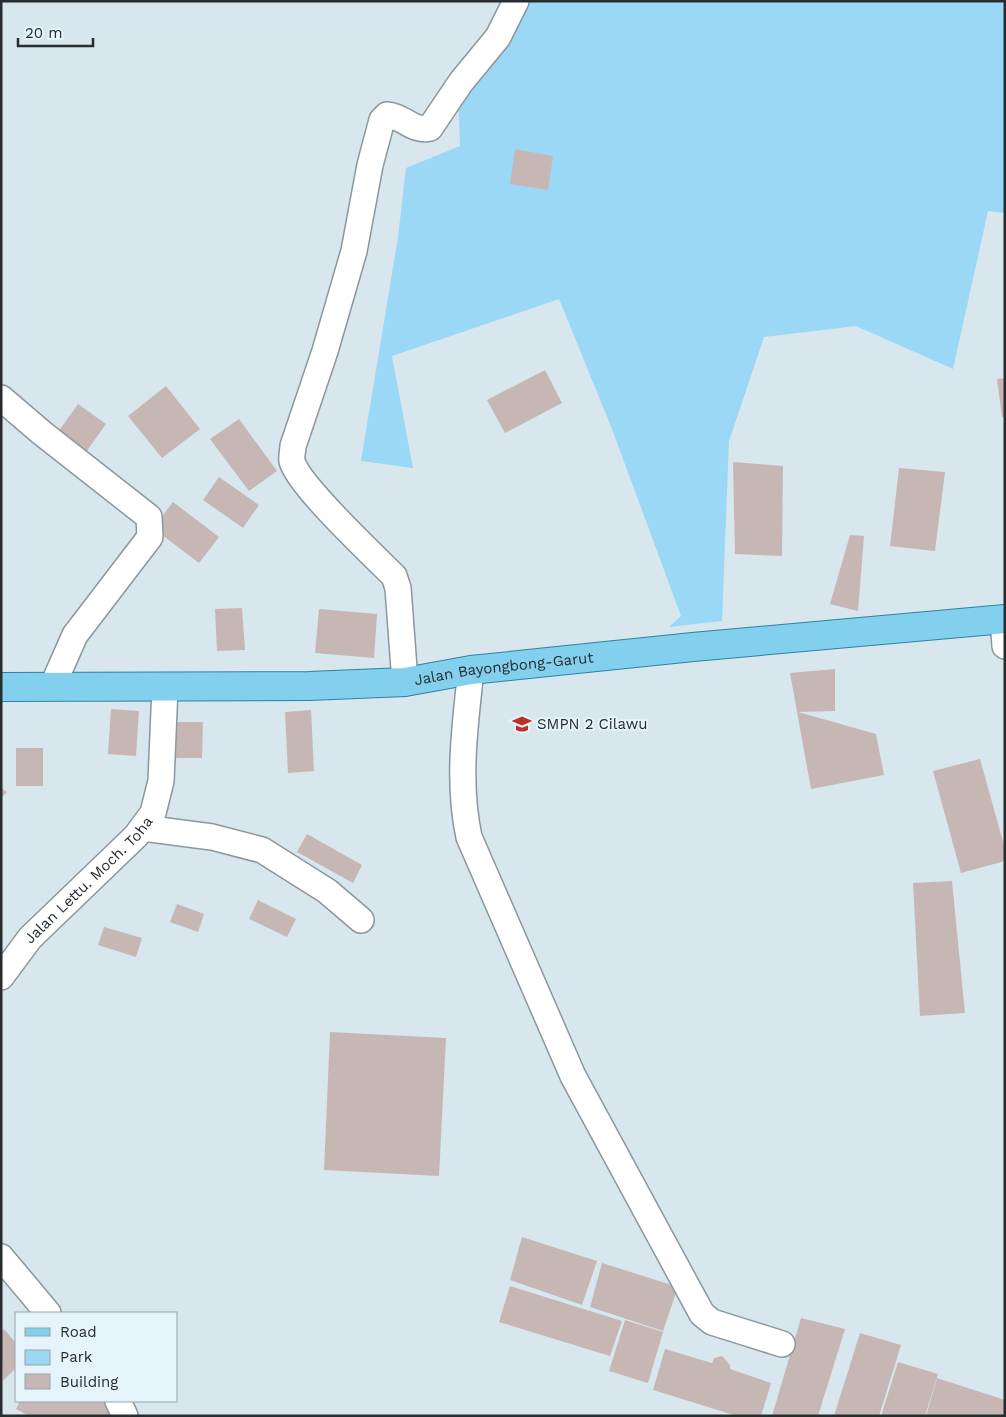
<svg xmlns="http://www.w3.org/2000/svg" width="1006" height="1417" font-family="'Work Sans',sans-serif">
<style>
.green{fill:#9ad8f5}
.building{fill:#c6b7b5}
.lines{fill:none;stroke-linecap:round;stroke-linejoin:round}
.street-casing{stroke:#8a979d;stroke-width:28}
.primary-casing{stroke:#2c82a2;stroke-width:30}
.street{stroke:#fff;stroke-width:25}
.primary{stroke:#82d0ed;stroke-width:28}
.labels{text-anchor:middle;stroke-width:4;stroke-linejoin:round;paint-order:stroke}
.street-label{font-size:15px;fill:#272c2e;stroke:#e5f3fa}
.poi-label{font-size:15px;fill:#272c2e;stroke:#e5f3fa;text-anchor:start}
</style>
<rect width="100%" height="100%" fill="#d8e6ed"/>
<polygon class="green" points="518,1 1005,1 1005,213 988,211 953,369 856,326 764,337 729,441 722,621 669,627 681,616 612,429 559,299 392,356 413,468 361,461 398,237 406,168 460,146 458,90"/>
<g class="building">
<polygon points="515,149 553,156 548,190 510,184"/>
<polygon points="545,370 562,403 505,433 487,400"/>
<polygon points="1005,378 1005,417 1002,417 997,379"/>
<polygon points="166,386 200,429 162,458 128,416"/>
<polygon points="78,404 106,424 86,452 58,432"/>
<polygon points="239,419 277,471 249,491 210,439"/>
<polygon points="733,462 783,466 782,556 735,554"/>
<polygon points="899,468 945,472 935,551 890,546"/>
<polygon points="219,477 259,505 243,528 203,500"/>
<polygon points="173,502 219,537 199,563 153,528"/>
<polygon points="850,535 864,536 858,611 830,604"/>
<polygon points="242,608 245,650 217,651 215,609"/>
<polygon points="319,609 377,614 374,658 315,653"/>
<polygon points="835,669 835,711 798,712 876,734 884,775 811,789 790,673"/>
<polygon points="111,709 139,711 136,756 108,754"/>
<polygon points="311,710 314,771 288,773 285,712"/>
<polygon points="169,722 203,722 202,758 169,758"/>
<rect x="16" y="748" width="27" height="38"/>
<polygon points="980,759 1005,849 1005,861 961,873 933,771"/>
<polygon points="1,788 7,792 1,798"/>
<polygon points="307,834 362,865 353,883 297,852"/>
<polygon points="952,881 965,1013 920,1016 913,883"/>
<polygon points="258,900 296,919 287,937 249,919"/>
<polygon points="177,904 204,914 198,932 170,922"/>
<polygon points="104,927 142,938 136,957 98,945"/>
<polygon points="330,1032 446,1038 439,1176 324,1170"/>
<polygon points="522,1237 597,1261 582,1305 510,1280"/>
<polygon points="602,1263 678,1287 663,1331 590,1307"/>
<polygon points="510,1286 622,1321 610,1356 499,1322"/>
<polygon points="801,1318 845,1329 818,1416 772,1416"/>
<polygon points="625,1320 663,1332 648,1383 609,1371"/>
<polygon points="4,1329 16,1343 16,1368 3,1381 1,1332"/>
<polygon points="860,1333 901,1345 879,1416 834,1416"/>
<polygon points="665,1349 712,1363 714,1358 722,1356 730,1365 730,1369 771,1383 761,1416 737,1416 653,1390"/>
<polygon points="898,1362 938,1374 925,1416 881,1416"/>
<polygon points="937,1378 1005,1400 1005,1416 926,1416"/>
<polygon points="20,1401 114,1401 108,1416 29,1416 16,1409"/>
</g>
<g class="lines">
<g class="street-casing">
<g id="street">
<polyline points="1,398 42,433 149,517 150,537 75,635 52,687"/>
<polyline points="1003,619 1005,646"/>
<path d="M471,670c-6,55 -14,112 -2,167l104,239 129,238 10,8 70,22"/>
<path d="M405,682l-7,-94 -4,-12c-21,-21 -96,-91 -102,-115 -1,-4 1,-11 1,-15l32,-95 29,-100 16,-86 12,-45 5,-5c17,1 25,17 43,13l31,-46 37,-45 18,-36"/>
<polyline points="143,828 212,837 262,850 327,891 361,920"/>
<path id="s1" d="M1,977l29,-39 106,-102 17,-23 8,-32 4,-94"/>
<polyline points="1,1257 48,1313"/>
<polyline points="118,1401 125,1416"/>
</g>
</g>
<g class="primary-casing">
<g id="primary">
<path id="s2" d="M1,687l308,-1 96,-4 66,-12 222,-23 312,-28"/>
</g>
</g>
<use href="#street" class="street"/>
<use href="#primary" class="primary"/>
</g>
<defs>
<g id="school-bare" transform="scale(1.5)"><path d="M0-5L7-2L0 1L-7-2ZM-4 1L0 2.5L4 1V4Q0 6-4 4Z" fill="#be3028" stroke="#e5f3fa" stroke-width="2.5" paint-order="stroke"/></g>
</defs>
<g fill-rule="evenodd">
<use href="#school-bare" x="522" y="724"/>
</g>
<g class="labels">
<g class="street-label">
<text dy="5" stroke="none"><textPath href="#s2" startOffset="504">Jalan Bayongbong-Garut</textPath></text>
<text dy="5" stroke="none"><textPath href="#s1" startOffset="131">Jalan Lettu. Moch. Toha</textPath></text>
</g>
<g class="poi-label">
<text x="537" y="729">SMPN 2 Cilawu</text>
</g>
</g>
<rect width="1006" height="1417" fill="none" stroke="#272c2e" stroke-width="5"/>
<rect x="15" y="1312" width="162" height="90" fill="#e5f3fa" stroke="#99a3a8"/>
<rect x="25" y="1328" width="25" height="8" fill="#82d0ed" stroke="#99a3a8"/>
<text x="60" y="1337" font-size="15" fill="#272c2e">Road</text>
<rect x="25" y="1350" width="25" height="15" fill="#9ad8f5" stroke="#99a3a8"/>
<text x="60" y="1362" font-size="15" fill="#272c2e">Park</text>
<rect x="25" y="1374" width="25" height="15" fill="#c6b7b5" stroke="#99a3a8"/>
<text x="60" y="1387" font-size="15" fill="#272c2e">Building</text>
<path d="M18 38v8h75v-8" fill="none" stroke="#272c2e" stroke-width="2.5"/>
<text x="25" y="38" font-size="15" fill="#272c2e" stroke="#e5f3fa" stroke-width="4" paint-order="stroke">20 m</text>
</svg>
